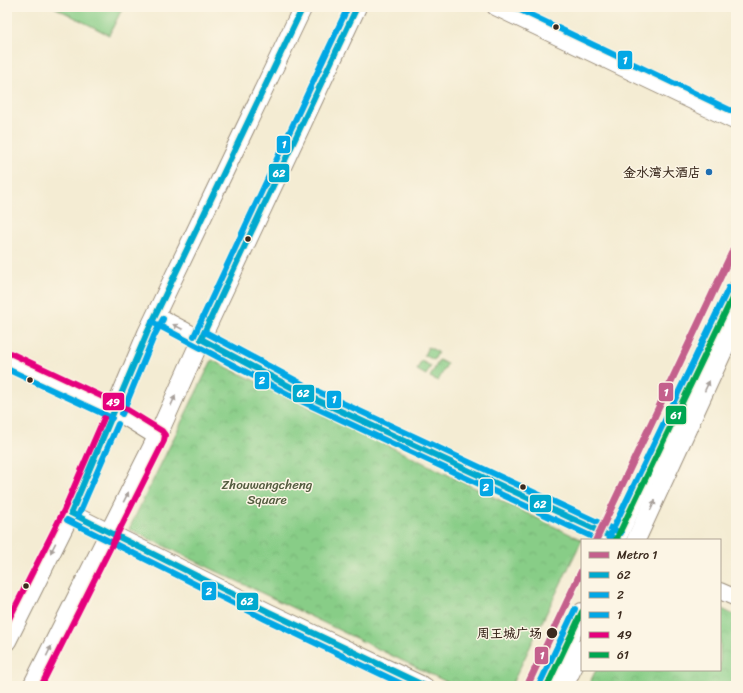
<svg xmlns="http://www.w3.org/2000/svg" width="743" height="693" font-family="Sriracha,'LXGW WenKai TC',sans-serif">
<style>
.grass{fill:url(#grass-tufts);stroke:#627c52}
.park{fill:url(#park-crowns);stroke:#627c52}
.pitch{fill:#88cd87;stroke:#627c52}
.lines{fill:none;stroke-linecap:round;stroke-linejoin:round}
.secondary-casing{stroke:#988b78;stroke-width:18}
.primary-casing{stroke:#988b78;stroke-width:20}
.secondary{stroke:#fff;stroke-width:16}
.primary{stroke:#fff;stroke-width:18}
.bus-1-casing{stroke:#fcf5e5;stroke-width:9}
.bus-2-casing{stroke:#fcf5e5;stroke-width:9}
.bus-3-casing{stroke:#fcf5e5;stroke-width:9}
.bus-4-casing{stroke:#fcf5e5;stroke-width:9}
.bus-5-casing{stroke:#fcf5e5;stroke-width:9}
.bus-1{stroke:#00a9ce;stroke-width:6}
.bus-2{stroke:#03a7e5;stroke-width:6}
.bus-3{stroke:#03a7e5;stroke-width:6}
.bus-4{stroke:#e5007d;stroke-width:6}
.bus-5{stroke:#00a651;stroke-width:6}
.metro-1-casing{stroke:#fcf5e5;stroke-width:10}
.metro-1{stroke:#c4608c;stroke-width:7}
.oneway{fill:#a79f9a}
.bus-dot{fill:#3b2a1e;stroke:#fcf5e5;stroke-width:1.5}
.poi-dot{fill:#1f6fb2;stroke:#fcf5e5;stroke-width:1.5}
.labels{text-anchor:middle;stroke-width:3;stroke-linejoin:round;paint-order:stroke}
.poi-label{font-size:13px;font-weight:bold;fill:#3b2a1e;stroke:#fcf5e5;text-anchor:end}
.park-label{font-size:13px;fill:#525b3e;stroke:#fcf5e5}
.stop-label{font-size:13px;font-weight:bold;fill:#3b2a1e;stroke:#fcf5e5;text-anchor:end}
.line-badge{stroke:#fcf5e5;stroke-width:1.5}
.badge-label{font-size:11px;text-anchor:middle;font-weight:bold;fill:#fff}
</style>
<defs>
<pattern id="grass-tufts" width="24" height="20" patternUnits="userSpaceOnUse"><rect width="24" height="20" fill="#88cd87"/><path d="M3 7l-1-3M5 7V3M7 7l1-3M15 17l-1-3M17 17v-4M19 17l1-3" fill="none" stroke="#76b074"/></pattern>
<pattern id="park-crowns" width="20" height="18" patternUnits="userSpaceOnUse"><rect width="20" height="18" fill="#88cd87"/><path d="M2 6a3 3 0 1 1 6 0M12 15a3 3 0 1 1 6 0" fill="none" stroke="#76b074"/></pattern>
</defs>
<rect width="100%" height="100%" fill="#fcf5e5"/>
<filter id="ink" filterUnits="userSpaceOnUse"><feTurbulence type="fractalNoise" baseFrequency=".025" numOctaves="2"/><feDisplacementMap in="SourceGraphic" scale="8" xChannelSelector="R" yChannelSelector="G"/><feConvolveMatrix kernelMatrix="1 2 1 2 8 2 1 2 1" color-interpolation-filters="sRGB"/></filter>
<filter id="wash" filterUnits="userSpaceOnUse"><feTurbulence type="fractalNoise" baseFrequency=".012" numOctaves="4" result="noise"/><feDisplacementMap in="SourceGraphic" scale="16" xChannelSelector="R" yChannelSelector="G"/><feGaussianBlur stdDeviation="0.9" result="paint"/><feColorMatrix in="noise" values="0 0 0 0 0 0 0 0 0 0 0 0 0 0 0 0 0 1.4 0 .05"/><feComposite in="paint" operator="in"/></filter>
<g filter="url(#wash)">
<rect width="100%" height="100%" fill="#f4ecd3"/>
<g class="grass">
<polygon points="428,347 438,352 434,360 424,355"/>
<polygon points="439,360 447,364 438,381 430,377"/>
<polygon points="421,361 431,366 426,375 417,370"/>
</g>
<g class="park">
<polygon points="212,360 582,540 511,686 455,686 129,529"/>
<polygon points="720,608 736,616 736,686 588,686 596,670 720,670"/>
</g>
<polygon class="pitch" points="54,7 123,7 109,35"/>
</g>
<g filter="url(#ink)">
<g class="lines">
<g class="secondary-casing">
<g id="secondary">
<polyline points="495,7 736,122"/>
<polyline points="156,315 302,393 618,540"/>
<polyline points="7,360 115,411 157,437"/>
<polyline points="71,513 269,612 425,686"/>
<polyline points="720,591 736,598"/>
</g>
</g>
<g class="primary-casing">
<g id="primary">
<polyline points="616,540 736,290"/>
<polyline points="636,540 736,323"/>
<polyline points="7,641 71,513 147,333 303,7"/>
<polyline points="32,686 157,437 201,339 357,7"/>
<polyline points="547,686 582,612"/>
<polyline points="564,686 582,649"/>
</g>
</g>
<use href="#secondary" class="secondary"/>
<use href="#primary" class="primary"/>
<g class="bus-1-casing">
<g id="bus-1">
<polyline points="201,339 302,393 618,540"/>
<polyline points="201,339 357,7"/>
<polyline points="71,513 147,333 303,7"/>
<polyline points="71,513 269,612 425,686"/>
</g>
</g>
<g class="bus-2-casing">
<g id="bus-2">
<polyline points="152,322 299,400 599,540"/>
<polyline points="7,369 112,418"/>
<polyline points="122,414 154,336 163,319"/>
<polyline points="78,516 118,424"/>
<polyline points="67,520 265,619 406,686"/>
</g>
</g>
<g class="bus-3-casing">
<g id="bus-3">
<polyline points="514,7 736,113"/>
<polyline points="205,332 306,386 621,533"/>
<polyline points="194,336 348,7"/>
<polyline points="609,537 729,287"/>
<polyline points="540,683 575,609"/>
</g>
</g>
<g class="bus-4-casing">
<g id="bus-4">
<polyline points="10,353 118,404 162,431 165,435 164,441 41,686"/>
<polyline points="7,623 64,510 104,418"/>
</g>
</g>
<g class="bus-5-casing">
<g id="bus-5">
<polyline points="616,540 736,290"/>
<polyline points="547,686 582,612"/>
</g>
</g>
<use href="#bus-1" class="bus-1"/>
<use href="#bus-2" class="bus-2"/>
<use href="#bus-3" class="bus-3"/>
<use href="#bus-4" class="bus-4"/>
<use href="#bus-5" class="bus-5"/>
<g class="metro-1-casing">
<g id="metro-1">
<polyline points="596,540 736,244"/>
<polyline points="527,686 582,570"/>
</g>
</g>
<use href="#metro-1" class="metro-1"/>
</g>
<defs><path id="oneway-solid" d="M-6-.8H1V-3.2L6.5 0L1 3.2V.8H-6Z"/></defs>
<g class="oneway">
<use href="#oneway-solid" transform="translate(178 327) rotate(-153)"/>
<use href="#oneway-solid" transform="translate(707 386) rotate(-65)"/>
<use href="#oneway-solid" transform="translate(173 401) rotate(-66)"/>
<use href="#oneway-solid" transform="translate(126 497) rotate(-63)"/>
<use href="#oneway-solid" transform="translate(653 505) rotate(-65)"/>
<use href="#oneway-solid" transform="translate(53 548) rotate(117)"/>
<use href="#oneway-solid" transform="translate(49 651) rotate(-64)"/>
</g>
</g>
<g class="bus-dot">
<circle cx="556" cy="27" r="3.5"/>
<circle cx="248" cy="239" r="3.5"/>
<circle cx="30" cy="380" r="3.5"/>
<circle cx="523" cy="487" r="3.5"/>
<circle cx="26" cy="586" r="3.5"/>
<circle cx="552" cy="633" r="6"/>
</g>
<circle class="poi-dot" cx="709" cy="172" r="4"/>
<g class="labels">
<g class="poi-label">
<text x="701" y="177">金水湾大酒店</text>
</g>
<g class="park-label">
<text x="267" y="489">Zhouwangcheng<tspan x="267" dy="15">Square</tspan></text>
</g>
<g class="stop-label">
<text x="542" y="638">周王城广场</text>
</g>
</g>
<g class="line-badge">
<rect x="617" y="50" width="16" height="20" rx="4" fill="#03a7e5"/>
<rect x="276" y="135" width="15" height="19" rx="4" fill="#03a7e5"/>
<rect x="268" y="163" width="22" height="20" rx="4" fill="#00a9ce"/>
<rect x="254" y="371" width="16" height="19" rx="4" fill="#03a7e5"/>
<rect x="658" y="382" width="16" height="20" rx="4" fill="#c4608c"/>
<rect x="292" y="384" width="23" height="19" rx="4" fill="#00a9ce"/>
<rect x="326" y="390" width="16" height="19" rx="4" fill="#03a7e5"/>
<rect x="102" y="392" width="23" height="19" rx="4" fill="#e5007d"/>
<rect x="665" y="405" width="22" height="20" rx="4" fill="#00a651"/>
<rect x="479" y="478" width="15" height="19" rx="4" fill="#03a7e5"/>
<rect x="529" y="494" width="23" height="19" rx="4" fill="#00a9ce"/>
<rect x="201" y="581" width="16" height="20" rx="4" fill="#03a7e5"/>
<rect x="236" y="592" width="23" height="19" rx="4" fill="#00a9ce"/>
<rect x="534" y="646" width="15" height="19" rx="4" fill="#c4608c"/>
</g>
<g class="badge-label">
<text x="625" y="64">1</text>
<text x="284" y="148">1</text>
<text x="279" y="177">62</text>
<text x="262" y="384">2</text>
<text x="666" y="396">1</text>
<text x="303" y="397">62</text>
<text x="334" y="403">1</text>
<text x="113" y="406">49</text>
<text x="676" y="419">61</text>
<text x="486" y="491">2</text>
<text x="540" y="508">62</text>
<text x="209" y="595">2</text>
<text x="247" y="605">62</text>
<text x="542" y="659">1</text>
</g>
<rect width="743" height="693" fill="none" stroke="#fcf5e5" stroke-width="24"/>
<rect x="581" y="539" width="140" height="132" fill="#fcf5e5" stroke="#afa495"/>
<rect x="589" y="552" width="20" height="6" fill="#c4608c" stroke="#afa495"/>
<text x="617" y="559" font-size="12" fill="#3b2a1e">Metro 1</text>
<rect x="589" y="572" width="20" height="6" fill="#00a9ce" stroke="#afa495"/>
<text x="617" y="579" font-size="12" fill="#3b2a1e">62</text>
<rect x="589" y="592" width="20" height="6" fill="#03a7e5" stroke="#afa495"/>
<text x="617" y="599" font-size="12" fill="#3b2a1e">2</text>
<rect x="589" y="612" width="20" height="6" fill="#03a7e5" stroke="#afa495"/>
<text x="617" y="619" font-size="12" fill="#3b2a1e">1</text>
<rect x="589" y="632" width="20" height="6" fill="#e5007d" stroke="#afa495"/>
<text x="617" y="639" font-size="12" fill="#3b2a1e">49</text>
<rect x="589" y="652" width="20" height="6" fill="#00a651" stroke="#afa495"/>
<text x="617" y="659" font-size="12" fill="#3b2a1e">61</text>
</svg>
